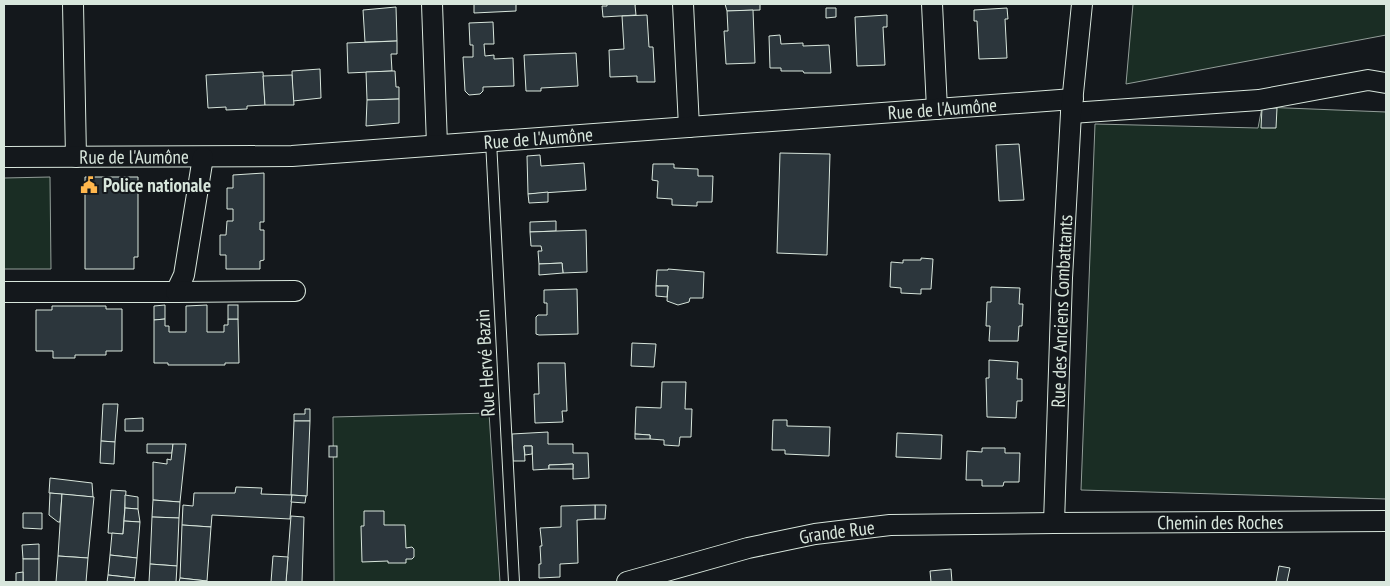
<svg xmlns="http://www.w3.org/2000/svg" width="1390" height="586" font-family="'PT Sans Narrow',sans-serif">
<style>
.green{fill:#1a2d24;stroke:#939e99}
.building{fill:#2c363c;stroke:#d8e6dc}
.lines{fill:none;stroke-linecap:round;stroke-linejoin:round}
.lane-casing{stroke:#d8e6dc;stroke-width:12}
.street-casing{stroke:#d8e6dc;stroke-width:22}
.lane{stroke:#14181c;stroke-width:10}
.street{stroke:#14181c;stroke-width:20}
.labels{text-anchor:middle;stroke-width:4;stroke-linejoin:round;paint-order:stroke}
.street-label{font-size:19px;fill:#d8e6dc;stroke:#14181c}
.poi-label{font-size:19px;font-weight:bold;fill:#d8e6dc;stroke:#14181c;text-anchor:start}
</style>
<rect width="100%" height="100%" fill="#14181c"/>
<g class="green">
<polygon points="1133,4 1386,4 1386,35 1126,84"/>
<polygon points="1262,107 1386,112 1386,499 1081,490 1095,124 1258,128"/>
<polygon points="50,177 51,269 4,269 4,178"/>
<polygon points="489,413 500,582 334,582 333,417"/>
</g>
<g class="building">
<polygon points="474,4 516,4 516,11 474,13"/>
<polygon points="607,4 638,4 635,5 636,15 603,17 602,6 607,6"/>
<polygon points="725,4 760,4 760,10 727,11"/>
<polygon points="396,7 397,41 365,42 363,10"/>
<polygon points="826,8 836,8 836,17 826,18"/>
<polygon points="1007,8 1008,19 1005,19 1007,58 979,59 977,21 974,21 974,10"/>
<polygon points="753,10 755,63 726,64 724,31 728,31 727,11"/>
<polygon points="647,15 649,47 653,47 655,82 637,82 637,76 610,77 609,50 624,49 622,16"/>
<polygon points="887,15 887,27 883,27 885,65 857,66 855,17"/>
<polygon points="493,22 494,44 484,44 485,56 494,55 494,59 513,58 514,86 483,87 483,91 480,94 469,95 465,91 463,57 473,57 473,45 470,45 469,23"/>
<polygon points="780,35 781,44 803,43 803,46 829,45 831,73 804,73 803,71 781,71 781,68 770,68 769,36"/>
<polygon points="397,41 397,54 391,54 392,71 348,73 347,43"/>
<polygon points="576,53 578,86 541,88 541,91 526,91 524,55"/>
<polygon points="320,69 321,98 293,101 292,71"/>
<polygon points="392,71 395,71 396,87 399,87 399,99 367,100 366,72"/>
<polygon points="263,72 265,105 247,106 247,109 226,110 226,107 208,108 206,75"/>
<polygon points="292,75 294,105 265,105 263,76"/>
<polygon points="399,99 399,123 366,126 367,100"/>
<polygon points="1262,108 1277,108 1276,128 1261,128"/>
<polygon points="1019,144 1024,200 999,201 996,145"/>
<polygon points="780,153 830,154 827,255 777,253"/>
<polygon points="540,155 541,166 584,163 586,190 528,194 527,156"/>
<polygon points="653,164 674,164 674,168 698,169 698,176 713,176 712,202 697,202 697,206 672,205 672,199 657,198 658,181 652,180"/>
<polygon points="264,173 264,222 260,222 260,230 264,230 264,260 260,261 260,269 226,269 226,255 220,255 220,235 226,235 227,221 233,221 233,209 227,209 227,188 233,188 233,175"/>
<polygon points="85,177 138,177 138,257 134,257 134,269 85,269"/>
<polygon points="548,192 548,202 529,203 528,194"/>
<polygon points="556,221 556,231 530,232 530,222"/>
<polygon points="586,230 587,272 563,273 562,263 539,264 538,251 542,251 541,246 531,246 530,232"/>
<polygon points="921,258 933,259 931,289 921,289 921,294 901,293 901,288 890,287 891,262 903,263 903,260 921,260"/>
<polygon points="562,263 563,273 539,275 539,264"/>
<polygon points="668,269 704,272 703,298 690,298 689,302 678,305 667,301 668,286 656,286 657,270 668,270"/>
<polygon points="656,286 668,286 667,297 656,296"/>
<polygon points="991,287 1020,288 1019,304 1023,304 1022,326 1019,326 1018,341 989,341 990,326 986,326 987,302 991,302"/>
<polygon points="577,289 578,334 539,335 536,334 536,317 538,315 547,315 547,303 544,303 544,290"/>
<polygon points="165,305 165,319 154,320 154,306"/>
<polygon points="207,305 207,332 224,332 224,325 228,325 228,319 238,319 239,363 225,363 225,365 168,365 168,363 154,363 154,320 165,319 165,326 169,326 169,332 186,332 186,306"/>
<rect x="228" y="305" width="10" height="14"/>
<polygon points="52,306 106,306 106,309 122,309 122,351 106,351 106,355 75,355 75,358 53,358 53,351 36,351 36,310 52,310"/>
<polygon points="632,343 656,344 654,367 631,366"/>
<polygon points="989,360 1018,362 1017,379 1022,379 1022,401 1017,401 1016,418 987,417 986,378 989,378"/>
<polygon points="538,363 565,363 567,411 562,411 563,422 535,423 534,394 539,394"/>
<polygon points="662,382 686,382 685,409 692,409 691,437 680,437 679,446 664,445 664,440 650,439 650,435 635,434 636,407 661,408"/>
<polygon points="103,404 118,404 115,442 101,441"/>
<polygon points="305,409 310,409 310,421 294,421 294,414 305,414"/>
<polygon points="143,418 143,431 125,431 125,419"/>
<polygon points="773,420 787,420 787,426 830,427 829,456 785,454 785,450 772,450"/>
<polygon points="294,421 310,421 307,496 291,495"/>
<polygon points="548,432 548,444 573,444 573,453 588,453 589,478 573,479 573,464 549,465 549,469 533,470 532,446 524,446 525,461 513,461 512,434"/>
<polygon points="897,433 942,435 941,459 896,457"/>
<polygon points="635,434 650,435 650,439 635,439"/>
<polygon points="101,441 115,442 114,464 100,463"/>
<polygon points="147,444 173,444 172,453 147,453"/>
<polygon points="173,444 186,444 180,502 153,500 153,462 167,464 167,459 171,460"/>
<rect x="329" y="446" width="8" height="11"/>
<polygon points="524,446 532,446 532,454 525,455"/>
<polygon points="982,448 1005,448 1005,453 1020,453 1019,482 1004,482 1003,486 982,486 982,480 966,480 967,451 982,452"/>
<polygon points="573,464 573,469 549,469 549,465"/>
<polygon points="50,478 92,483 93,497 49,493"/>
<polygon points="236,487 262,488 261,494 292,495 290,519 212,515 211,527 182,525 183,505 193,506 194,493 235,493"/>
<polygon points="111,490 126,491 123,534 108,533"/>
<polygon points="50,493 62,494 60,522 58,522 49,515"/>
<polygon points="62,494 94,497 88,558 58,556"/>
<polygon points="125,495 138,497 138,509 125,508"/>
<polygon points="292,495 306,496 305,503 291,502"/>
<polygon points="153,500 180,502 179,518 152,517"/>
<polygon points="595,505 606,505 605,519 595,519"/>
<polygon points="595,505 595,519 577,520 578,563 560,564 560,577 539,578 539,564 541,564 540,546 542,546 540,528 561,527 561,506"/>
<polygon points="125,508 138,509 140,522 124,521"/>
<polygon points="364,511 384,511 384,525 405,525 406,548 412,547 414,549 414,557 412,559 406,559 406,563 388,563 388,561 362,562 361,526 364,526"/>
<polygon points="23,513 42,513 42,529 23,528"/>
<polygon points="291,516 304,517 302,582 286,582"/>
<polygon points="152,517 179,518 177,566 150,564"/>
<polygon points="124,521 140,522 137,558 110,555 112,533 123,534"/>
<polygon points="182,525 211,527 207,581 180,578"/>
<polygon points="39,544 39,559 23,559 22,545"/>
<polygon points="110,555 137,558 135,578 108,575"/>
<polygon points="58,556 88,558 86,582 56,582"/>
<polygon points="273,556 288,557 286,582 271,582"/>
<rect x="23" y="559" width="16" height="23"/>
<polygon points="150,564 177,566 176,582 149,582"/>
<polygon points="1279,566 1290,568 1287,582 1276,582"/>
<polygon points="951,569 952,582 931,582 930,571"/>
<polygon points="23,572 23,582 16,582 16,573"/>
<polygon points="108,575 135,578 134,582 107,582"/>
<polygon points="180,578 207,581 207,582 179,582"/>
</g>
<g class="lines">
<g class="lane-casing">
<polyline id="lane" points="491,141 514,582"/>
</g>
<g class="street-casing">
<g id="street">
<polyline points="73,4 76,157"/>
<polyline points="432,4 437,145"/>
<polyline points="683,4 689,127"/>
<polyline points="932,4 937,109"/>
<polyline points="1071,113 1259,100 1368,80 1386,83"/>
<path id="s1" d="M4,157l288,-1 781,-57"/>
<polyline points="4,292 176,292 184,275 203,157"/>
<polyline points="176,292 295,291"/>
<path id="s2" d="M1054,523l8,-245 9,-165 11,-109"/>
<path id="s3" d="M627,582l121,-34 67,-14 75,-9 164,-2 332,-2"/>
</g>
</g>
<use href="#lane" class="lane"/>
<use href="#street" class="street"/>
</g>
<defs>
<g id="civic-bare" transform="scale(1.35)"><path d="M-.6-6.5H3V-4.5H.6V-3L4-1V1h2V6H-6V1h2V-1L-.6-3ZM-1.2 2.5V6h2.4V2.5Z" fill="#ffb74d" stroke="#14181c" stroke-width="2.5" paint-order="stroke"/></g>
</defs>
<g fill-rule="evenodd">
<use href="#civic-bare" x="89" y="185"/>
</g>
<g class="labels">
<g class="street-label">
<text dy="7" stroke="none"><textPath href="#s1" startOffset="940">Rue de l'Aumône</textPath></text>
<text dy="7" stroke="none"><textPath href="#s1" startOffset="535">Rue de l'Aumône</textPath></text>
<text dy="7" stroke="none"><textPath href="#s1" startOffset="130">Rue de l'Aumône</textPath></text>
<text dy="7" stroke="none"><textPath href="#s2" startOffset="212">Rue des Anciens Combattants</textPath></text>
<text transform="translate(485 363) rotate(-93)" y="7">Rue Hervé Bazin</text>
<text dy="7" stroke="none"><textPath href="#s3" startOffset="600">Chemin des Roches</textPath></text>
<text dy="7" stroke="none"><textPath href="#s3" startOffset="216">Grande Rue</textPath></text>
</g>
<g class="poi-label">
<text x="103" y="192">Police nationale</text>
</g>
</g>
<rect width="1390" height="586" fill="none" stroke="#d8e6dc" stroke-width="10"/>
</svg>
